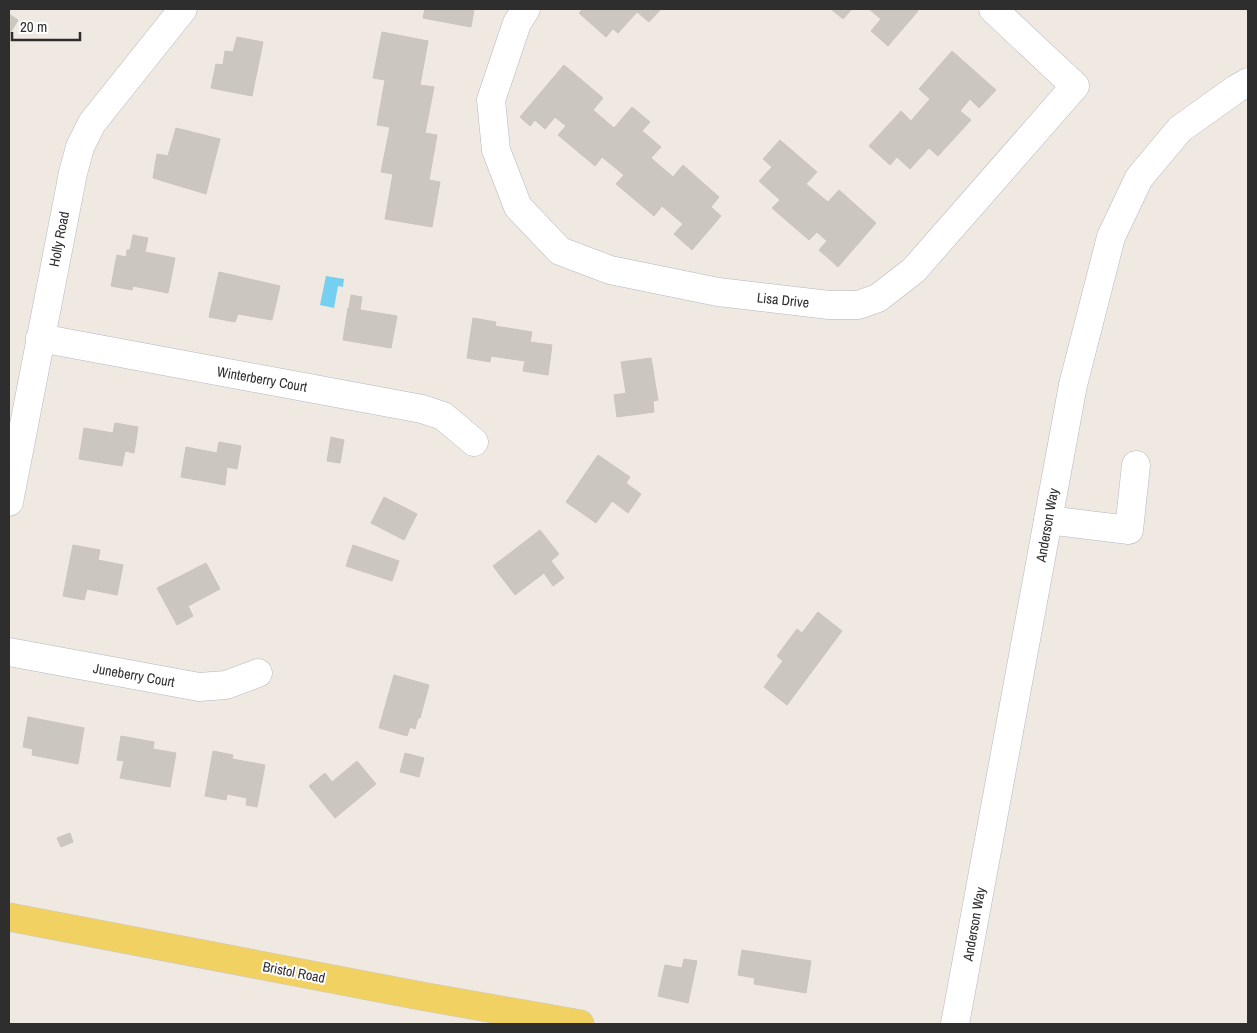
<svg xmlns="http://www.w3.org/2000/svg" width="1257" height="1033" font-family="'Archivo Narrow',sans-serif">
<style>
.water{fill:#75cff0}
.building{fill:#cbc7bf;stroke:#cbc5ba}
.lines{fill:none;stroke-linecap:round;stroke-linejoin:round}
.minor-casing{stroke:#b4b7c1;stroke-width:29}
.major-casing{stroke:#c9c9c9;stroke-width:29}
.minor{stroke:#fff;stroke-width:28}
.major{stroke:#f2d163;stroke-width:28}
.labels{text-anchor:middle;stroke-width:4;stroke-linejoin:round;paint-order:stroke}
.street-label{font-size:14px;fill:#2e2e2e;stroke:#fff}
</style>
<rect width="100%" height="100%" fill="#efe9e1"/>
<polygon class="water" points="326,276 344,279 343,287 338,286 334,308 320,305"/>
<g class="building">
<polygon points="425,9 474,9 471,27 423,18"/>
<polygon points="583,9 661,9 649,22 637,12 618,33 613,29 606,37 579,13"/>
<polygon points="831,9 852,9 843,19"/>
<polygon points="869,9 915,9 918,11 888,46 871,31 881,19"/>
<polygon points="9,14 18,20 9,35"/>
<polygon points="382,32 428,41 420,85 434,87 425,133 437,135 429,180 440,182 432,227 385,219 393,174 381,172 390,127 377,125 385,80 373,78"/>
<polygon points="237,37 263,42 252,96 211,88 216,64 223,65 225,51 233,52"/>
<polygon points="952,51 996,90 979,108 970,99 960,111 971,120 938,156 929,148 910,169 897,157 890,165 869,146 901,111 911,121 930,99 919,89"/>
<polygon points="564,65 603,98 593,110 614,128 632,107 650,122 642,131 661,147 651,158 673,177 683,165 719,197 711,207 721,216 692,250 674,234 683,224 662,206 654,216 616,184 624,175 602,157 595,166 558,135 566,126 555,117 545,129 535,120 530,126 520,117"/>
<polygon points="176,128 220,139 206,194 153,178 157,154 168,156"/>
<polygon points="780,140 817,172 806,184 828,202 839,190 876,223 838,267 819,250 827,241 817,232 809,240 772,208 780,200 759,181 772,167 763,159"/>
<polygon points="133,235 148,238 145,252 175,258 168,293 133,286 132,290 111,286 117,255 126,257 127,250 130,250"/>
<polygon points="219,272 280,286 272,320 238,314 235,322 209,317"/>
<polygon points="351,295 362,297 360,310 349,308"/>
<polygon points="348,308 397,316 391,348 343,340"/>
<polygon points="473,318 496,322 495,326 532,332 530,342 552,345 548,375 523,371 525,361 491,356 490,362 467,358"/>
<polygon points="651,358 658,400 653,401 654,412 617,417 614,395 626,393 621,362"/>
<polygon points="115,423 138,427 134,453 125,451 122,466 79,459 84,428 113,433"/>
<polygon points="331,437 344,440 340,463 327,461"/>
<polygon points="219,442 241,446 237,469 227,467 225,485 181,477 186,447 217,453"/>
<polygon points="598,455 630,477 626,483 641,494 628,513 612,501 596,523 566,502"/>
<polygon points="384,497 417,514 404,540 371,523"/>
<polygon points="540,530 559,554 551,561 564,578 553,586 544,573 515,595 493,566"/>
<polygon points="73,545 100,550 98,560 123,565 117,595 87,589 84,600 63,596"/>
<polygon points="353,545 399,561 392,581 346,566"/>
<polygon points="206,563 220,589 188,606 193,616 177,625 157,588"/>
<polygon points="818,612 842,631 787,705 764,687 783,661 777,656 797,629 802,633"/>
<polygon points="394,675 429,685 420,718 418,718 415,729 410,727 407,736 379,728"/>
<polygon points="28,717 84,728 78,764 32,755 33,749 23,747"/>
<polygon points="121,736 154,742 153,749 176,753 170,787 120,778 124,761 117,760"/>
<polygon points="213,751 233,755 232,759 265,765 257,807 246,805 247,798 227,794 226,800 205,796"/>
<polygon points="405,753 424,758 419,777 400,772"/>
<polygon points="357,761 376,784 335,818 309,786 325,773 332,782"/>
<polygon points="70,833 73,842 61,847 57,838"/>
<polygon points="742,950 811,961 806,993 754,984 755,978 738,975"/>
<polygon points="684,959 697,961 688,1003 658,996 665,965 682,968"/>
</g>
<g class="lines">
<g class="minor-casing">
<g id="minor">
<polyline points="526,9 517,23 491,100 496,150 518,207 560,251 610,270 718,292 829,305 858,305 878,298 914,270 1075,86 993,9"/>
<polyline points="40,338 422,409 443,416 474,442"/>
<polyline points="9,502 73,173 80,147 92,123 183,9"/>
<polyline points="1048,520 1129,530 1136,465"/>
<polyline points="9,652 199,687 226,685 258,673"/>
<polyline points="955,1024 1073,385 1111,237 1139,178 1180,129 1236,89 1248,82"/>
</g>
</g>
<g class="major-casing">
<polyline id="major" points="9,917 421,996 580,1024"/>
</g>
<use href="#minor" class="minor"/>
<use href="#major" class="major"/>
</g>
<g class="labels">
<g class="street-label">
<text transform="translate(59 239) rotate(-79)" y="5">Holly Road</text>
<text transform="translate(783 300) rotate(6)" y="5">Lisa Drive</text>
<text transform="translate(262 379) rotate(10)" y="5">Winterberry Court</text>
<text transform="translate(1047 525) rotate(-80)" y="5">Anderson Way</text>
<text transform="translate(134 675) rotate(10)" y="5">Juneberry Court</text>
<text transform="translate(974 924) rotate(-80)" y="5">Anderson Way</text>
<text transform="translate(294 972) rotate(11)" y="5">Bristol Road</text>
</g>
</g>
<rect width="1257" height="1033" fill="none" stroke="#2e2e2e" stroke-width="20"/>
<path d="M12 32v8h68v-8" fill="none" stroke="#2e2e2e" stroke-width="2.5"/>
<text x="20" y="32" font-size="15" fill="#2e2e2e" stroke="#ffffff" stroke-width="4" paint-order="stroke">20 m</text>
</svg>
